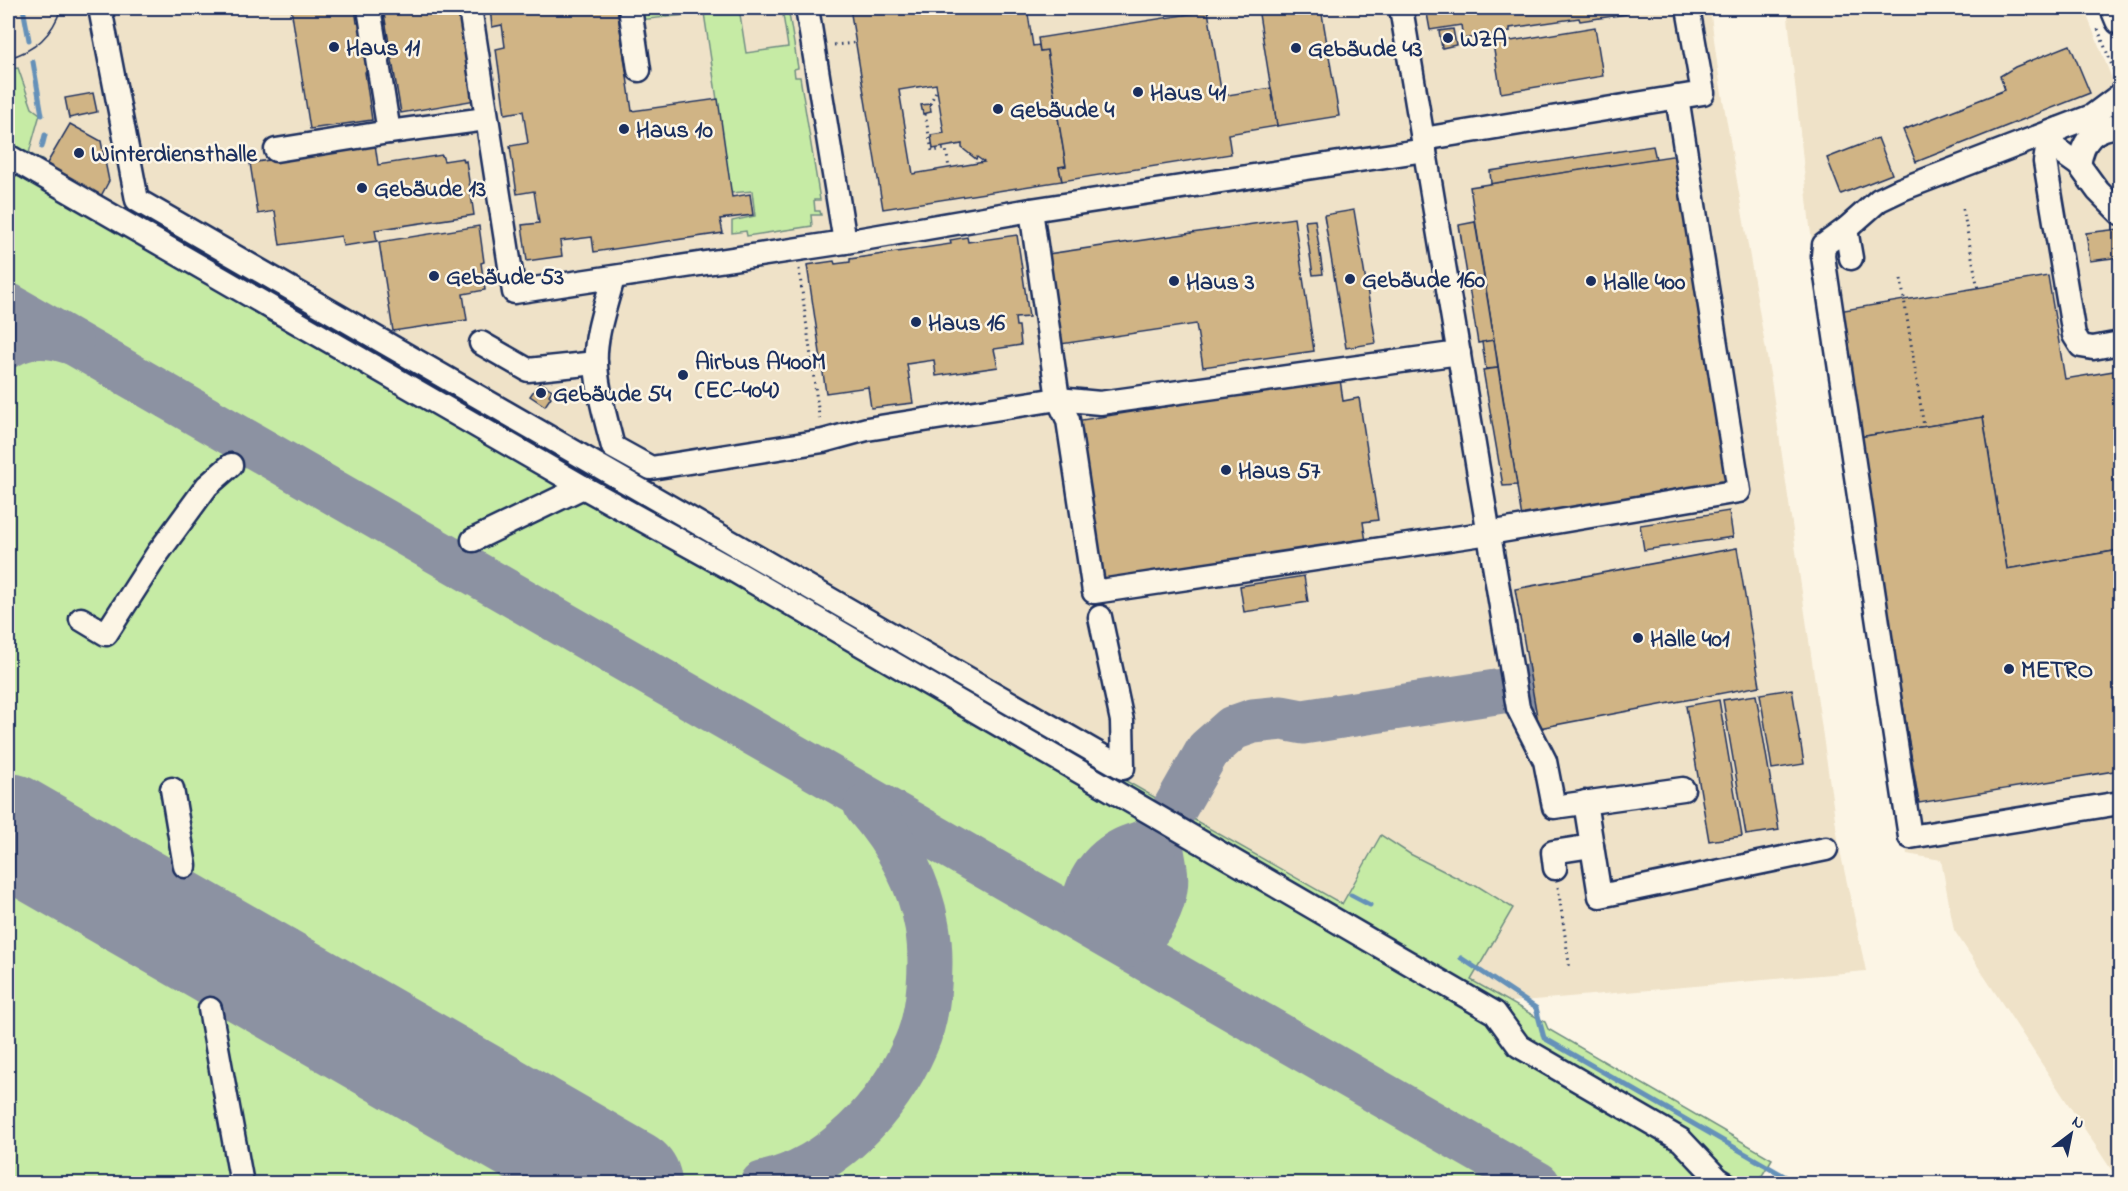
<svg xmlns="http://www.w3.org/2000/svg" width="2128" height="1191" font-family="'Indie Flower',sans-serif">
<style>
.built{fill:#efe2c8}
.green{fill:#c6eba5;stroke:#708d82;stroke-width:1.5}
.lines{fill:none;stroke-linecap:round;stroke-linejoin:round}
.stream{stroke:#6591b9;stroke-width:5}
.taxiway{stroke:#8c92a2;stroke-width:45}
.runway{stroke:#8c92a2;stroke-width:112}
.building{fill:#d0b485;stroke:#1b2f5e;stroke-width:1.5;fill-rule:evenodd}
.minor-casing{stroke:#1b2f5e;stroke-width:27}
.major-casing{stroke:#1b2f5e;stroke-width:33}
.path{stroke:#1b2f5e;stroke-width:3;stroke-dasharray:1.5 4.5;stroke-linecap:butt}
.minor{stroke:#fcf5e5;stroke-width:22}
.major{stroke:#fcf5e5;stroke-width:28}
.tram{stroke:#1b2f5e;stroke-width:1.5}
.poi-dot{fill:#1b2f5e;stroke:#fcf5e5;stroke-width:2}
.labels{text-anchor:middle;stroke-width:5;stroke-linejoin:round;paint-order:stroke}
.poi-label{font-size:24px;font-weight:bold;fill:#1b2f5e;stroke:#fcf5e5;text-anchor:start}
</style>
<rect width="100%" height="100%" fill="#fcf5e5"/>
<filter id="ink" filterUnits="userSpaceOnUse"><feTurbulence type="fractalNoise" baseFrequency=".0167" numOctaves="2"/><feDisplacementMap in="SourceGraphic" scale="12" xChannelSelector="R" yChannelSelector="G"/><feConvolveMatrix kernelMatrix="1 2 1 2 8 2 1 2 1" color-interpolation-filters="sRGB"/></filter>
<g filter="url(#ink)">
<g class="built">
<polygon points="8,8 91,8 128,207 242,273 132,209 92,8 1710,8 1718,70 1771,380 1839,846 1866,971 1511,1002 1545,1022 1548,1029 1773,1159 1758,1183 8,1183"/>
<polygon points="1787,8 2084,8 2120,99 2120,1183 1954,930 1941,860 1907,854 1810,227"/>
</g>
<g class="green">
<polygon points="638,8 739,8 746,53 788,47 782,8 788,8 798,68 794,69 795,77 800,77 820,200 814,200 815,211 820,211 821,215 811,215 812,226 747,236 746,231 732,233 732,221 755,216 752,191 731,193 704,13 639,20"/>
<polygon points="18,68 32,108 40,114 29,153 44,161 43,164 1342,904 1381,835 1410,854 1471,885 1476,885 1513,908 1471,980 1545,1022 1548,1029 1772,1159 1757,1184 8,1184 8,69"/>
</g>
<g class="lines">
<g class="stream">
<polyline points="23,8 29,40"/>
<polyline points="33,62 42,115"/>
<polyline points="42,147 45,135"/>
<polyline points="1351,895 1370,905"/>
<polyline points="1461,958 1536,1008 1544,1038 1798,1184"/>
</g>
<g class="taxiway">
<polyline points="8,305 1538,1184"/>
<path d="M8,346c21,-12 40,-12 63,-4"/>
<path d="M1088,924c-12,-28 9,-61 35,-74 14,-7 27,-7 38,-18"/>
<path d="M1122,944c4,-1 10,-2 14,-4 20,-13 33,-48 29,-71 -2,-15 -5,-22 -4,-37"/>
<polyline points="1125,946 1118,935 1118,908 1208,750 1233,728 1253,721 1282,718 1303,722 1528,687"/>
<polyline points="577,1155 623,1176 648,1184"/>
<path d="M762,1184c71,-16 126,-76 154,-140 14,-32 17,-84 11,-118 -8,-46 -31,-85 -61,-120"/>
</g>
<polyline class="runway" points="8,829 626,1184"/>
</g>
<g class="building">
<polygon points="291,8 355,8 357,23 367,22 374,70 365,72 372,120 310,129"/>
<polygon points="383,8 460,8 476,100 401,113"/>
<polygon points="490,8 617,8 632,111 718,99 732,197 750,194 753,215 720,219 723,233 594,252 592,237 560,241 562,256 527,261 522,225 539,223 534,191 517,194 510,146 528,143 523,111 505,114 496,49 505,47 502,25 492,27"/>
<path d="M850,8h177l6,38 6,-1 1,6 7,-1 19,116 -7,1 3,14 -179,28zM936,84l8,49 -13,2 2,14 29,-5v4l14,11 1,-2 7,5 -71,12 -14,-84z"/>
<polygon points="1258,8 1321,8 1339,116 1277,126"/>
<polygon points="1426,8 1625,8 1626,14 1580,21 1579,18 1510,28 1510,32 1463,39 1461,25 1430,30"/>
<polygon points="1208,11 1222,96 1271,88 1277,126 1228,134 1231,154 1062,181 1059,167 1066,166 1047,50 1040,51 1038,38"/>
<polygon points="1595,27 1603,76 1501,93 1493,44"/>
<polygon points="1453,29 1456,45 1442,48 1439,31"/>
<polygon points="2070,45 2090,93 1916,162 1903,130 2005,90 2000,76 2015,67"/>
<polygon points="93,93 97,112 69,118 65,98"/>
<polygon points="930,104 931,112 923,114 921,105"/>
<polygon points="70,124 101,141 109,181 101,196 46,165"/>
<polygon points="1878,138 1892,174 1841,194 1827,158"/>
<polygon points="375,144 378,165 442,155 444,161 463,158 464,162 466,161 474,215 375,230 377,241 343,246 341,236 280,245 275,211 258,214 250,163"/>
<polygon points="1653,146 1656,159 1491,184 1490,171"/>
<polygon points="1678,155 1730,485 1522,518 1470,187"/>
<polygon points="1354,210 1376,343 1346,348 1324,215"/>
<polygon points="1294,218 1314,351 1203,367 1196,324 1054,345 1041,255"/>
<polygon points="1315,220 1323,274 1313,275 1305,221"/>
<polygon points="1475,222 1494,340 1478,343 1459,225"/>
<polygon points="479,226 484,262 481,263 485,290 463,294 467,320 393,331 379,242"/>
<polygon points="2119,229 2120,257 2090,261 2086,233"/>
<polygon points="1017,235 1029,317 1015,318 1016,326 1019,326 1021,345 994,349 998,367 936,376 934,360 907,364 913,403 871,408 868,387 826,393 807,265 834,261 835,264 850,262 850,259 951,244 950,240 967,237 968,242"/>
<polygon points="2048,276 2065,379 2120,370 2120,550 2007,569 1983,417 1859,437 1838,311"/>
<polygon points="1494,340 1498,368 1486,369 1482,342"/>
<polygon points="1498,368 1517,485 1503,486 1483,370"/>
<polygon points="1340,379 1343,401 1359,398 1378,520 1363,522 1366,542 1101,584 1075,421"/>
<polygon points="540,382 552,390 549,395 551,397 545,406 530,396"/>
<polygon points="1983,417 2007,569 2120,550 2120,770 1919,803 1859,437"/>
<polygon points="1729,511 1733,537 1644,550 1640,525"/>
<polygon points="1737,548 1760,686 1539,728 1515,589"/>
<polygon points="1304,576 1308,602 1244,612 1240,586"/>
<polygon points="1792,689 1804,764 1772,769 1760,694"/>
<polygon points="1756,695 1779,830 1746,835 1723,700"/>
<polygon points="1719,700 1742,836 1709,841 1686,706"/>
</g>
<g class="lines">
<g class="minor-casing">
<g id="minor">
<polyline points="100,8 137,200 1123,768 1122,721 1100,617"/>
<polyline points="369,8 389,132"/>
<polyline points="470,8 514,292 845,242 1031,210 1425,150"/>
<polyline points="630,8 639,70"/>
<polyline points="807,8 845,242"/>
<polyline points="1401,8 1518,708 1545,761 1554,807 1683,789"/>
<polyline points="2120,95 2092,116 1902,189 1879,200 1846,229 1824,245 1823,256 1910,837 2120,803"/>
<polyline points="2059,129 2048,143 2045,162 2074,335 2081,346 2093,348 2120,343"/>
<polyline points="1423,139 1703,93 1688,8"/>
<polyline points="2048,143 2079,165 2098,191 2120,213"/>
<polyline points="276,150 389,132 486,119"/>
<polyline points="8,156 583,487 731,569 1495,1013 1519,1046 1681,1140 1718,1179 1726,1184"/>
<path d="M2079,165c4,-26 15,-37 41,-39"/>
<polyline points="1031,210 1058,399 1068,420 1094,592 1489,533 1739,491 1677,97"/>
<polyline points="1846,229 1851,258"/>
<path d="M613,278c-7,27 -19,59 -17,87 2,27 10,55 17,82l38,21 172,-27 44,-12 191,-30 42,4 359,-50"/>
<polyline points="481,343 528,370 596,363"/>
<polyline points="473,540 583,487"/>
<polyline points="81,619 106,634 158,553 207,486 231,465"/>
<polyline points="172,789 185,866"/>
<polyline points="1585,802 1600,896 1826,849"/>
<polyline points="1555,868 1553,852 1592,846"/>
<polyline points="210,1009 242,1184"/>
</g>
</g>
<g class="major-casing">
<polyline id="major" points="2115,8 2120,20"/>
</g>
<g class="path">
<polyline points="2098,29 2116,76"/>
<polyline points="834,45 856,43"/>
<polyline points="930,104 937,89"/>
<polyline points="925,114 932,151 946,149 949,168"/>
<polyline points="1963,209 1978,289"/>
<polyline points="799,269 820,423"/>
<polyline points="1901,279 1924,427"/>
<polyline points="1558,887 1570,970"/>
</g>
<use href="#minor" class="minor"/>
<use href="#major" class="major"/>
<path class="tram" d="M8,58c27,-7 45,-24 53,-50"/>
</g>
</g>
<g class="poi-dot">
<circle cx="1448" cy="38" r="6"/>
<circle cx="334" cy="47" r="6"/>
<circle cx="1296" cy="48" r="6"/>
<circle cx="1138" cy="92" r="6"/>
<circle cx="998" cy="109" r="6"/>
<circle cx="624" cy="129" r="6"/>
<circle cx="79" cy="153" r="6"/>
<circle cx="362" cy="188" r="6"/>
<circle cx="434" cy="276" r="6"/>
<circle cx="1350" cy="279" r="6"/>
<circle cx="1174" cy="281" r="6"/>
<circle cx="1591" cy="281" r="6"/>
<circle cx="916" cy="322" r="6"/>
<circle cx="683" cy="375" r="6"/>
<circle cx="541" cy="393" r="6"/>
<circle cx="1226" cy="470" r="6"/>
<circle cx="1638" cy="638" r="6"/>
<circle cx="2009" cy="669" r="6"/>
</g>
<g class="labels">
<g class="poi-label">
<text x="1460" y="46">WZA</text>
<text x="346" y="55">Haus 11</text>
<text x="1308" y="56">Gebäude 43</text>
<text x="1150" y="100">Haus 41</text>
<text x="1010" y="117">Gebäude 4</text>
<text x="636" y="137">Haus 10</text>
<text x="91" y="161">Winterdiensthalle</text>
<text x="374" y="196">Gebäude 13</text>
<text x="446" y="284">Gebäude 53</text>
<text x="1362" y="287">Gebäude 160</text>
<text x="1186" y="289">Haus 3</text>
<text x="1603" y="289">Halle 400</text>
<text x="928" y="330">Haus 16</text>
<text x="695" y="369">Airbus A400M<tspan x="695" dy="28">(EC-404)</tspan></text>
<text x="553" y="401">Gebäude 54</text>
<text x="1238" y="478">Haus 57</text>
<text x="1650" y="646">Halle 401</text>
<text x="2021" y="677">METRO</text>
</g>
</g>
<rect width="2128" height="1191" fill="none" stroke="#fcf5e5" stroke-width="30"/>
<rect x="15" y="15" width="2098" height="1161" fill="none" stroke="#1b2f5e" stroke-width="2" filter="url(#ink)"/>
<g transform="translate(2071 1134) rotate(32)" stroke="#fcf5e5" stroke-width="4.5" paint-order="stroke">
<path d="M0-4.5L10 22L0 15L-10 22Z" fill="#1b2f5e"/>
<text y="-9" font-size="16" font-weight="bold" text-anchor="middle" fill="#1b2f5e">N</text>
</g>
</svg>
